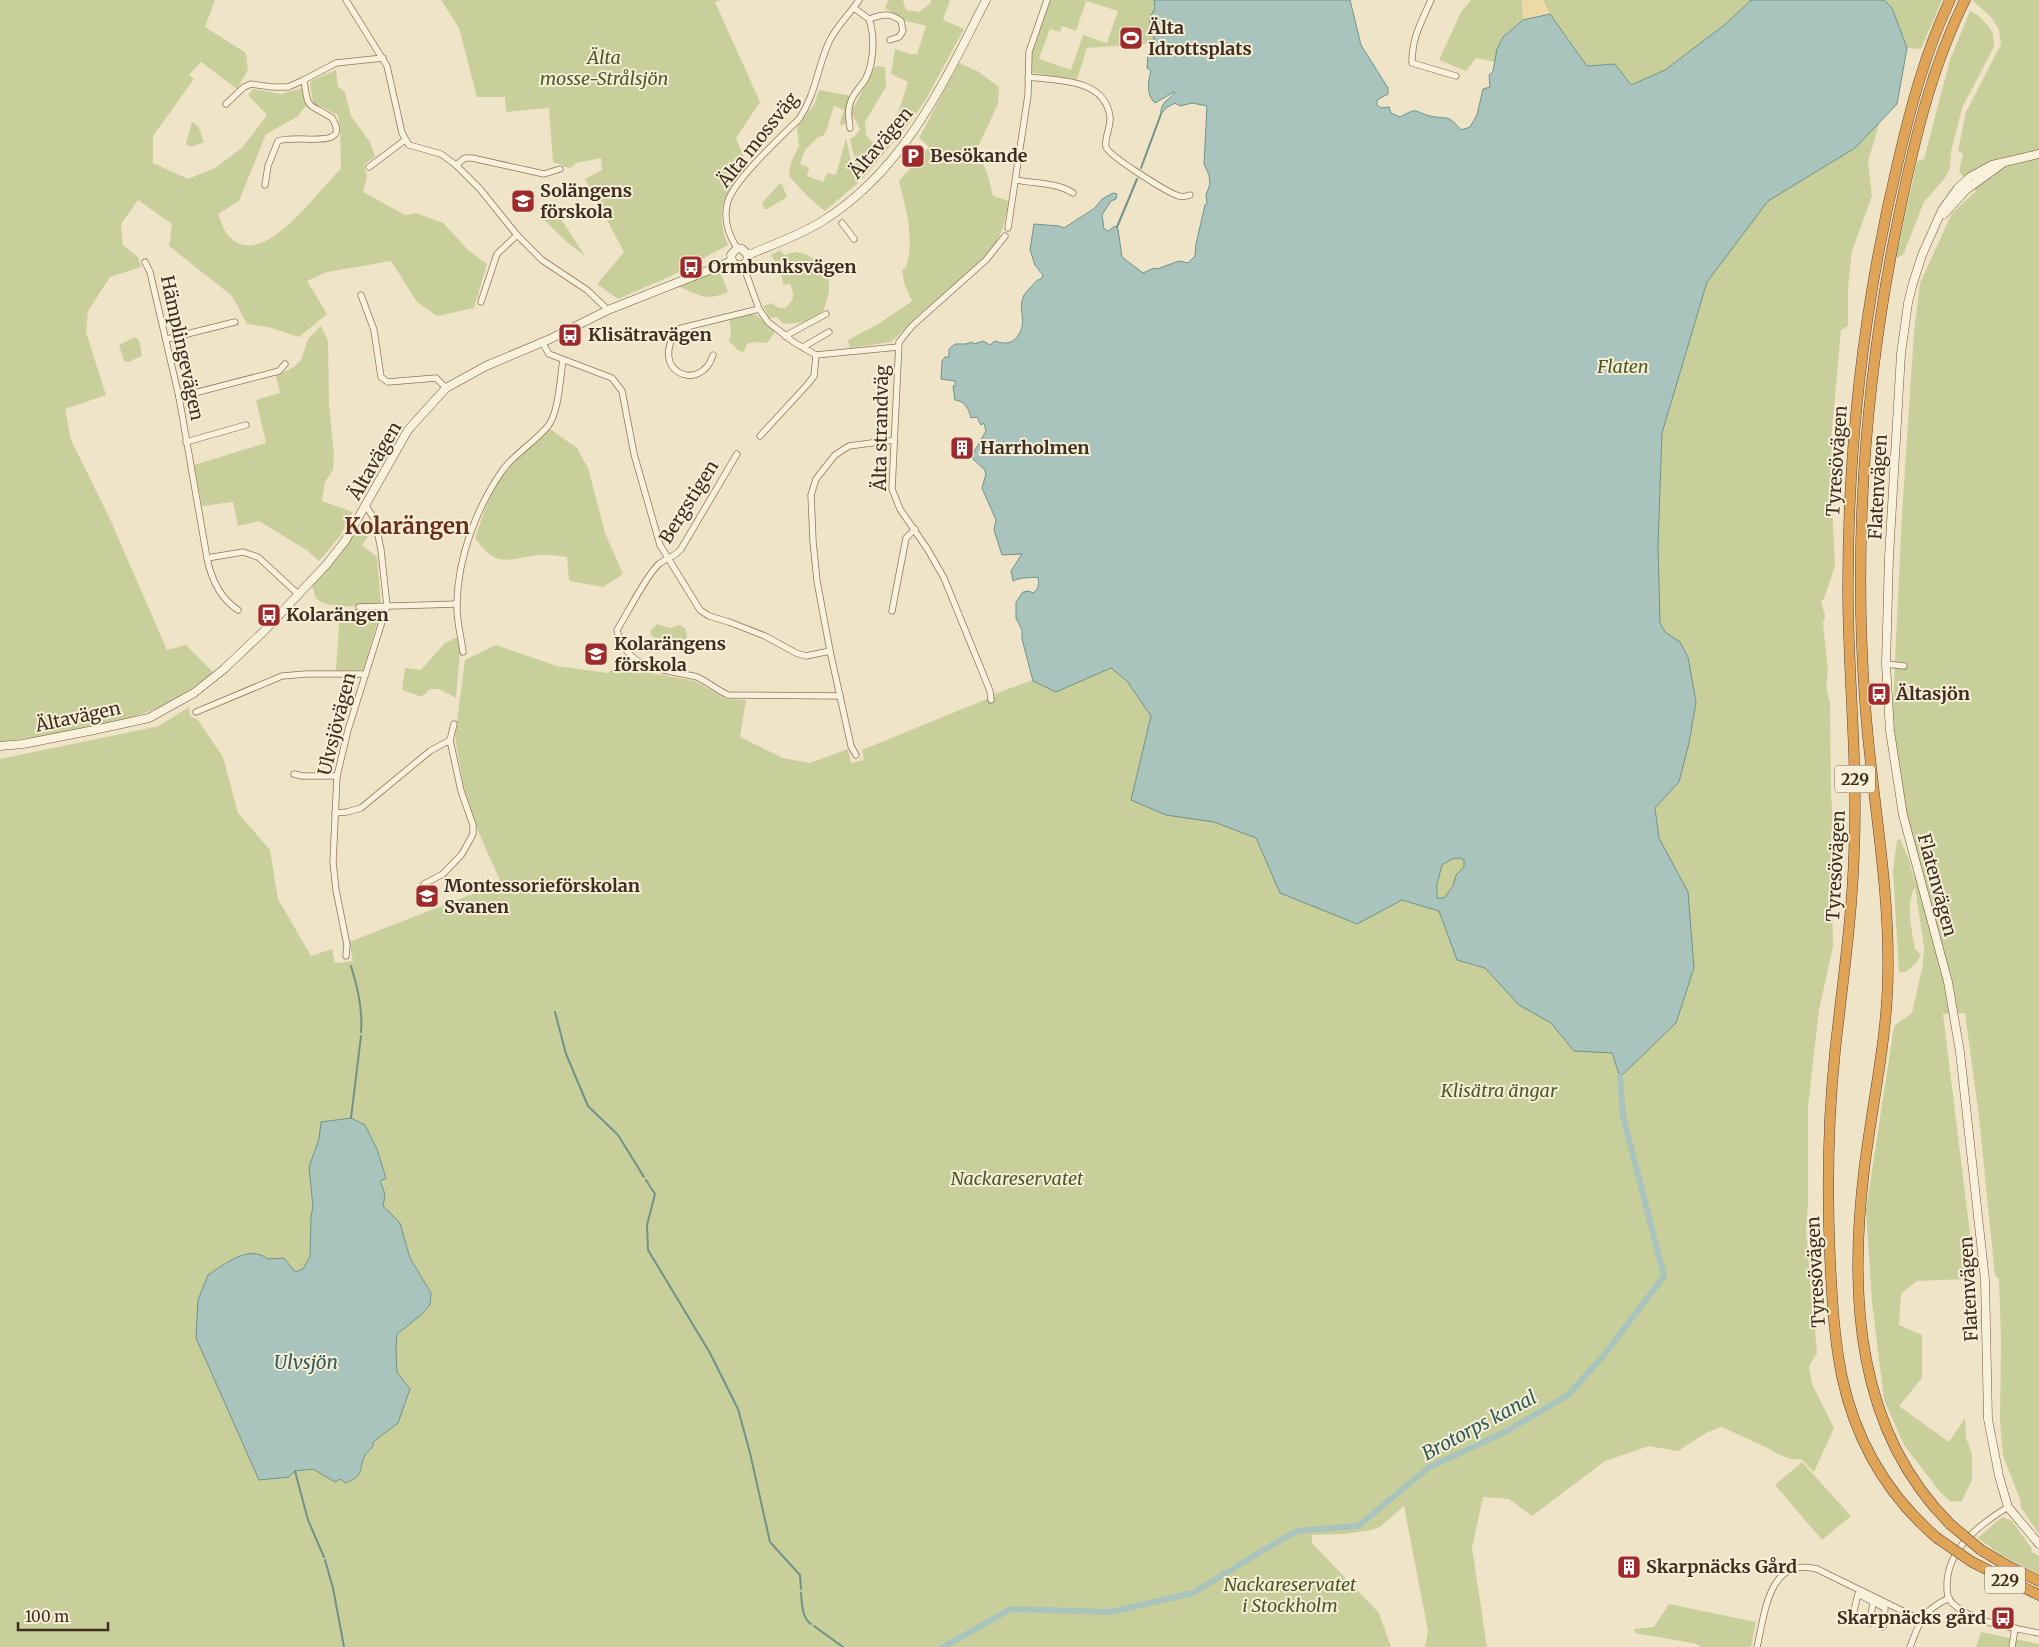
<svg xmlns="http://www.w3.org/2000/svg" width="2039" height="1647" font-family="Merriweather,serif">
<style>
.green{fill:#c9cf9b;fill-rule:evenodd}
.sand{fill:#ecd9a5}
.water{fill:#a9c4bc;stroke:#6f938a;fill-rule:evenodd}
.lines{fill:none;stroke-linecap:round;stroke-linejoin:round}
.stream{stroke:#6f938a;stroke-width:2}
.canal{stroke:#a9c4bc;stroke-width:6}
.street-casing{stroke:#8d765c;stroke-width:7}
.secondary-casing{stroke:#6f573f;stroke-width:9}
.highway-casing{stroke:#5b4430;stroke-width:11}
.street{stroke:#faf1dc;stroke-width:5.5}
.secondary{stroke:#faf1dc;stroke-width:8}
.highway{stroke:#e0a458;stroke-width:10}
.highway-bridge-casing{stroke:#5b4430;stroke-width:11;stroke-linecap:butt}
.highway-bridge{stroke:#e0a458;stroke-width:10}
.labels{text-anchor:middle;stroke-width:4;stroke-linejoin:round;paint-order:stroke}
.shield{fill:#f7eed8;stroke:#756857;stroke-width:1}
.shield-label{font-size:16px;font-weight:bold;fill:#3d2e20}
.poi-label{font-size:18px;font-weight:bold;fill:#3d2e20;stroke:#f7eed8;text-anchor:start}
.park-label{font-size:18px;font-style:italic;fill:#4d5a26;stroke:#f7eed8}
.street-label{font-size:18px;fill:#3d2e20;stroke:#f7eed8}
.water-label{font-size:19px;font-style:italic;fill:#2f5d5a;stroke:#f7eed8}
.district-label{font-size:22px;font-weight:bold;fill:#6b2e1e;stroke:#f7eed8}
</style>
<rect width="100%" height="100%" fill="#f0e4c8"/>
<g class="green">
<path d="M0,0h215l-10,27 41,26 2,17 -11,19 -36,-27 -12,13 5,4 -41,57v27l35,16 27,-11 27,-20 25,-33 -19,-20 5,-6 28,5 21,-6 4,18 -9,11 -31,17 -27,67 -21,13c3,7 5,16 10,21 34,40 90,-46 113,-66l-1,-39 -2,-15 -25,-12 -3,-20 3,-3 23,-10 2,17 7,5 6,24 19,26 5,15 -9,6 -2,3 3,10 -4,16 42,23 11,-2 27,10 26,28 18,13 -13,44 -37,8 -20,-14 -26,-41 -64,11 -20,9 20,33 -28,23 -31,-10 -21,-3 -15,-28 -63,-50 3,-22 -34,-24 -17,24 2,21 15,12 3,10 -31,10 -22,34 -2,21 20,63 -41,14 6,31 39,79 57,131 19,-5 28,28c-17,12 -34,24 -52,33 -46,21 -112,29 -162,36z"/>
<path d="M441,0h280l-6,2 45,100 -24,36 12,29c-24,26 -34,43 -20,78l-57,31 -53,23 -21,-15 27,-32 -39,-73 17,-9 -1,-12 -25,5 -5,5 -7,-1 -2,-2 -9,-3 -4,-54 -43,4 -1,-15h-28l-18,-69z"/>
<polygon points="888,0 903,0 906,10 919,12 930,4 931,0 950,0 943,20 964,29 925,101 907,126 862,179 858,174 850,139 855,136 860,129 852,114 853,109 875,66 885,67 886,87 865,122 866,135 874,144 878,145 899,110 908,82 891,74 895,49 911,54 917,54 926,26 906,21 885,8"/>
<path d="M1047,0h107l1,8 -6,11 6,24 -68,5 -10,32 -49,-8v-14zM1086,1l32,10 -11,32 -24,-8 -12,35 -32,-11 11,-30 10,3 2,-6 14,5z"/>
<path d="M1471,0h51l1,20c-17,14 -25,19 -28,42l-19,-4 -10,13 -27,-11 22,-48z"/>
<polygon points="1543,0 1751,0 1727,23 1665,70 1631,85 1615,64 1587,66 1550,14"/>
<path d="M1869,0h73l-21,49 -14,-1 -2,-4 -3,1 -34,117 4,34 -20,55 -4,37v38l-7,4 -10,111 4,14 -4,29 4,82 -11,33 -3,2 4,15 -2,7 5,47 -2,17 4,15 1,92 2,25 -2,16 2,111 -14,64 -11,97v96l-2,27 11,123 -8,13 3,18 22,44 -20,44 -13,-13c-16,2 -26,-8 -40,-14 -13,-6 -26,-12 -40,-18l-15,6 -28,18 -29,-5 -44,15 -73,55 -23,-17 -26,-2 -11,51 15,99h-62l3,-16 -24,-125 -24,21 -9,3 -27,4 -32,1v8l67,70 12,34h-1391v-888l159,-33 30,-19 1,9 8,4 25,37 15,56 32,37 8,49 33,57 21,-7 3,14 18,-2 -4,-19 152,-59 -23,-52 -14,-44 -7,-36 -2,-15 10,-76 31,-15 61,21 51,7 16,-15 22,14 49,9 31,18 20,1 -6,37 43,21 27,5 38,-14 3,14 13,-3 -2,-10 132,-54v-2l39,-14z"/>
<path d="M1972,0h67v1534l-18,-26 -1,-9 -17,-43 -3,-34 1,-83 -2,-60 -4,-3 -16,-159 -14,-104 -22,1 29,236 -6,29 -49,2 -16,13 -2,31 23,10v43l-23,28 50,36 16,-24 1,20 6,16v26l-10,21 -11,1 -11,-10 -36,-47 -20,-45 -12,-98 -6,-92 28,-184 18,-13 11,-49 1,-17 -9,-60c-10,19 -3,42 0,62l6,5 -3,7 -12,11h-7l-6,-101 4,-31 3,-1 10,23 5,23 -23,-161 10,-211 12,-181 6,-49 32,-70 24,-22 -17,-19 4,-18 -5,-3 8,-39 35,-68 -2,-14 -7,-12z"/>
<polygon points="1970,11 1979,16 1989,27 1993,34 1994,47 1962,108 1951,152 1950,168 1945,178 1924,202 1903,255 1896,258 1917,161 1924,159 1950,60"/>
<path d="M959,63l20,9 20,15 -1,17 -21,45 11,27 5,20 16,5 -5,23 -7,18 -19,25 -56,45 -31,30 -41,6 -2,-8 32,-17 32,-22 -8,-18 -2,-13 4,-3c9,-28 0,-58 -7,-86l30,-34 -10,-9z"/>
<polygon points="819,90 851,96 846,110 846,123 841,126 840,123 844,110 834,106 826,132 823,136 818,137 805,150 800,164 809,168 807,176 823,182 827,173 836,175 846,138 852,166 859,182 825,211 809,198 789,176 791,162 799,146 797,127 815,103"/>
<polygon points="192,122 198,126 204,142 191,147 186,144"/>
<polygon points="779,184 782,184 787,197 767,209 764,209 762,203"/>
<polygon points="552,205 585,256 568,243 540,216"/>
<path d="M780,250l4,5 11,-3 10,2 22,12 2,9v17l-4,15 -3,5 -18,10 -20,2 -8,-7 -6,1 -7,-12 8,-3 8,5h6c9,-8 10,-12 5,-24l-6,1 -6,-19 -7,-11z"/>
<path d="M719,268l9,24c-25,11 -30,1 -52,-6z"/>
<polygon points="751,314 756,315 776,331 767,343 754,342 747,344 744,352 739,351 729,341 731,333 729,319"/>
<polygon points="321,326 328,341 329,404 334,455 333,470 325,482 322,501 353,512 340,536 319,561 308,551 259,521 238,526 233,502 202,506 194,465 266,443 256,400 280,393 276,376 294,367 301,360 308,339"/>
<polygon points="135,337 139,340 142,356 128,362 124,361 119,345"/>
<path d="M550,429l27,19 11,20 17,65 18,41 -20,13 -34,-6 -2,-24c-9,-1 -19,-3 -28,-2 -32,4 -42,14 -64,-17 7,-20 13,-41 25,-58 13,-19 33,-35 50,-51z"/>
<path d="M362,519l8,3 3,8 -11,15 15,12 4,46c-12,4 -53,6 -63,-3 -4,-3 -4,-10 -6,-15l35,-39z"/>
<polygon points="340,609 379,609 381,611 363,670 336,671"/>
<path d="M657,624l13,4 10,-3 6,4 2,17c-16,7 -25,-1 -37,-11v-5z"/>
<polygon points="458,637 460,652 456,698 439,689 430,689 422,697 402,690 405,668 421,670 445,643"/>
<polygon points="1802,1462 1851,1516 1822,1540 1775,1485"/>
<polygon points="2003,1517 2012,1521 2032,1549 2031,1551 2039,1556 2039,1574 2002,1556 1978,1538 1998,1520"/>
<polygon points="1669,1604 1756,1622 1751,1647 1701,1647 1697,1644 1635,1633 1634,1629 1654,1627"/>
<polygon points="1981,1632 2039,1644 2039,1647 1976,1647"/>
</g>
<polygon class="sand" points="1522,0 1543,0 1550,14 1523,20"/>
<g class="water">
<path d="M1154,0h196l11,45 27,43v6l-11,6v5l4,3 8,-1 2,6 9,4c19,-10 12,-6 30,-1 17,4 17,-3 31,14l9,-3 7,-12 6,-26 7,-2 -1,-12 4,-4 4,-22 6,-12 20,-17 27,-6 37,52 28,-2 16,21 34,-15 62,-47 24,-23h133l8,8 15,40 -10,56 -42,44 -87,53 -61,81 -45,151 -4,113 2,77 5,9 15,10 8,15 8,45 -7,41 -10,39 -24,26 4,30 29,54 6,76 -18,55 -56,54 -8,-24 -38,-2 -23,-28 -32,-18 -34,-37 -28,-8 -18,-49 -37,-11 -45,24 -77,-31 -24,-55 -42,-16 -48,-7 -35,-15 20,-84 -24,-35 -16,-13 -55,24 -23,-11 -11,-42v-9l-6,-12v-16l7,-10 6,-1 4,2c6,-3 6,-10 5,-16 -8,1 -18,0 -25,4l-2,-10 11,-17 -20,1 -8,-25 2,-10 -14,-32 4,-14 -2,-5 -11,-10 -1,-4 14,-24 -2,-8 -3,2 -4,-8 -6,1c-2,-9 -6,-17 -16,-18l-2,-14h2v-5l-14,-2 1,-18 3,-4h4v-8l6,-5h11l6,-2 2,2 9,-3 7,4 5,-4c7,2 12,4 19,-1 17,-16 2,-28 10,-45 2,-3 6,-7 8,-9 4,-4 4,-6 9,-7l2,-4 -8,-10 -5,-15 4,-26 25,2 5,2 31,-20 7,-9 11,-6 4,1 -1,5 -5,2 -9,14 2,14 4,2 7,-5 3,3 4,28 21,16 11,-5 3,1 22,-8 9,2 7,-7 1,-12 9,-39 2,-1 -1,-9 4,-11 -1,-9 -5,-11 3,-58 -15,-3 -12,3 -5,-3 -9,5 -5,6c-1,-11 7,-14 14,-21l-1,-1 -19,11c-9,-8 -7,-22 -4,-32l-4,-3 1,-15 7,-11 -6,-23 6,-11zM1460,858l4,2v7l-8,8 -3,11 -9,12h-7v-14l5,-19 10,-6z"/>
<path d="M351,1118l14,7 12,24 9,29 -6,3 5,13 -2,12 17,17 10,35 21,35 -1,12 -10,11 -23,18 -1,16 1,22 13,17 -12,34 -25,19v4c-2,3 -6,6 -8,9 -7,15 0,21 -20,28l-4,-4 -6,3 -22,-13 -18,2 -6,6 -30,3 -63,-142 2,-38 10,-25c17,-11 41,-31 60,-16l16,-1 11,14 8,-3 7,-12 1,-41 2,-9 -4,-40 10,-28 2,-17z"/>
</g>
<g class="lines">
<g class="stream">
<polyline points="1141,168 1161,114"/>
<polyline points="1117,227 1137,179"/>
<path d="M351,966c7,22 12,43 10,66"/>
<polyline points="555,1012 566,1054 588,1106 618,1135 644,1177"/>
<polyline points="351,1118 361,1036"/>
<polyline points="646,1180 648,1183"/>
<polyline points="649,1185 655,1194 647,1225 648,1250 710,1353 738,1409 750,1453 770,1542 800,1575 801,1589"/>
<polyline points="295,1471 308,1520 324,1557"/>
<polyline points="325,1560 333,1588 344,1647"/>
<path d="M801,1593c1,11 1,25 10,31"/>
<polyline points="814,1626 843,1647"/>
</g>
<polyline class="canal" points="943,1647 1011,1609 1111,1612 1193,1593 1282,1539 1298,1531 1358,1526 1428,1468 1507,1431 1568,1395 1604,1355 1664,1276 1623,1116 1620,1077"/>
<g class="street-casing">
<g id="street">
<polyline points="346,0 387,66 402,133 409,145 441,154 456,165 480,189 517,235 542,260 587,290 608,310"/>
<path d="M1431,0c-10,23 -19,37 -19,63l44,13"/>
<path d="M869,19c13,-4 20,-7 32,2l2,10 -4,6 -9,3"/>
<path d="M1028,77c30,4 77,1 82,40 1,10 -6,21 -4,30 3,9 62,46 73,49 3,1 8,0 11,-1"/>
<polyline points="226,104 244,87 251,84 272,87 288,87 304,80 336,63 383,58"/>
<path d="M850,128c-1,-9 -3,-18 1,-27 3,-9 11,-15 15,-23 8,-16 9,-43 3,-59l-15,-11"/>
<polyline points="456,165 465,158 472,158 544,174 560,169"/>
<polyline points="369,167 405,140"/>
<path d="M1016,180c19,4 40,2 57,13"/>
<path d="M265,185l3,-19 10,-25c15,-8 75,11 54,-23 -24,-16 -24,-6 -28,-38"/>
<polyline points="842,223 854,239"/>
<polyline points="1008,228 1028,95 1029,52 1047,0"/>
<path d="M737,248c-9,-14 -14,-31 -9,-47 7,-22 53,-64 71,-82 17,-25 18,-51 30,-77 7,-16 21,-28 30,-42"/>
<polyline points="145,262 150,272 179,397 207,558 243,552 258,557 298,594"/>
<polyline points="743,265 759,309 768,322 795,343 816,355 898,347"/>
<polyline points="361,295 374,330 381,377 388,382 436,378 446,388"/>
<polyline points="481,302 497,254 517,235"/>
<polyline points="785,336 826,314"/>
<polyline points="167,339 235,322"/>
<polyline points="542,342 549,354 612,378 622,391 634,454 660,545 700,610 709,616 729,622 765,636 796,653 806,656 830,651 851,746 856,755"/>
<polyline points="803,347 829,332"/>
<path d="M713,355c-12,39 -66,17 -35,-26l81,-20"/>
<polyline points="179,397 279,371 285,364"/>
<polyline points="760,436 807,385 814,376 816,355"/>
<polyline points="186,442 246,425"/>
<path d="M737,454l-56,95c-6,8 -15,9 -22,15 -12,10 -32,50 -42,66 8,33 32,38 61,43 6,2 14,2 19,4 11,5 20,13 31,18l112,1"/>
<path d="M207,558c4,20 13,40 31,52"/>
<polyline points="359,607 457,604"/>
<polyline points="892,611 906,538 915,529"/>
<polyline points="830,651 817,581 813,541 811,495 816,479 835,455 849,446 894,440"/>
<path d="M463,652c-2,-16 -7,-33 -6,-49 1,-46 19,-94 45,-132 12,-17 32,-28 46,-45 11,-14 12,-48 15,-66"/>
<polyline points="1886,664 1904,666"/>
<polyline points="991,700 990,691 944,578 928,550 900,509 892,489 899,342 912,326 986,260 1005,236"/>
<polyline points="196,712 282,676 306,674 364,674"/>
<polyline points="450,740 454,724"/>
<polyline points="294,774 302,776 337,776"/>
<polyline points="335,813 347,812 361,808 430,751 450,740 461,791 473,825 473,834 462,854 443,874 424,884"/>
<polyline points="346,956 347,945 336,890 333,862 337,776 348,730 387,606 381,550 375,520 366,506"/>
<path d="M2008,1507c-28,17 -61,42 -61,78 0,7 0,12 5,18 19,19 61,25 87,30"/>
<polyline points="1873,1602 1885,1608 1883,1627"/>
<polyline points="1852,1619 1858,1594 1873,1602 1870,1623"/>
<path d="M1757,1647c8,-33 11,-91 60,-78l104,51"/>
<path d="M1910,1647c11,-28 11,-35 39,-49"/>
<polyline points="2012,1647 2015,1628"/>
</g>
</g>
<g class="secondary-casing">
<g id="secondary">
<polyline points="2039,154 1992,165 1970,177 1958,188 1942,210 1922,255 1913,283 1908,303 1901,354 1889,557 1886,664 1890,731 1903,815 1948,982 1960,1052 1985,1280 1988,1419 1999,1476 2008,1507 2039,1544"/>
<polyline points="1944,214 1966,190 2003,163"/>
<path d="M748,255c24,-10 50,-19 73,-33 83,-51 122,-138 165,-222"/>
<polyline points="732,261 731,255 737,248 742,249 748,255"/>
<polyline points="732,261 736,265 743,265 747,261 748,255"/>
<polyline points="0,746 23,744 94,730 149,718 194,693 224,669 264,631 326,565 345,541 408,430 446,388 486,366 550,339 608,310 732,261"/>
</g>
</g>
<g class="highway-casing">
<g id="highway">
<path d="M1950,1524c-94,-94 -101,-228 -86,-353 8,-68 24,-134 24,-203 1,-89 -17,-177 -23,-266 -12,-165 1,-331 35,-492 15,-72 32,-144 65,-210"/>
<path d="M1937,1538c-50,-43 -81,-96 -95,-161 -8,-39 -10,-79 -12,-119 -3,-68 -2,-138 5,-206 7,-66 17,-132 19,-198 4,-85 -5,-169 -6,-254 -1,-146 15,-292 49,-434 13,-57 28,-113 53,-166"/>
<polyline points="1981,1550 2006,1565 2039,1581"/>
<polyline points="1972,1562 2039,1595"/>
</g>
</g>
<use href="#street" class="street"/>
<use href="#secondary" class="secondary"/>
<use href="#highway" class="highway"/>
<g class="highway-bridge-casing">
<g id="highway-bridge">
<polyline points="1950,1524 1981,1550"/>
<polyline points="1937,1538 1972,1562"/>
</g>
</g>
<use href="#highway-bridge" class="highway-bridge"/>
</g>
<defs>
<g id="stadium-square" transform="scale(1.25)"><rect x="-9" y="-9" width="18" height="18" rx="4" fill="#9e2a2b" stroke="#f7eed8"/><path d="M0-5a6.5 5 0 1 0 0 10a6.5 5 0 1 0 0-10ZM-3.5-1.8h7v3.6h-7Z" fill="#fff"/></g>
<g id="parking-square" transform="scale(1.25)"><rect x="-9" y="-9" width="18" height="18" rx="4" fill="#9e2a2b" stroke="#f7eed8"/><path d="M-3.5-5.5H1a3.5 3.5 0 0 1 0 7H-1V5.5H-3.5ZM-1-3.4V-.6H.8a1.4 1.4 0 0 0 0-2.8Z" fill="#fff"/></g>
<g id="school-square" transform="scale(1.25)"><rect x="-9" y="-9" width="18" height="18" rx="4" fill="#9e2a2b" stroke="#f7eed8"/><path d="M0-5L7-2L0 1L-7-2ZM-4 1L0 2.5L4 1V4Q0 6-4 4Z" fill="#fff"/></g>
<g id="bus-square" transform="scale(1.25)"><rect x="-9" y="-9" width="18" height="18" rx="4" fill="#9e2a2b" stroke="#f7eed8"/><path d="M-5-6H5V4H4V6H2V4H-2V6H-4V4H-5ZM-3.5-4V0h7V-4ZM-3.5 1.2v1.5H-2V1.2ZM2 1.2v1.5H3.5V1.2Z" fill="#fff"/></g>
<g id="building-square" transform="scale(1.25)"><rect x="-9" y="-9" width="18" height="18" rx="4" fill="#9e2a2b" stroke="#f7eed8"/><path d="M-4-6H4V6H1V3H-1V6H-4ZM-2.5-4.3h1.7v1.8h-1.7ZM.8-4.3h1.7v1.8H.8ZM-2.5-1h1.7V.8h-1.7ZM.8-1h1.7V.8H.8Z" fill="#fff"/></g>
</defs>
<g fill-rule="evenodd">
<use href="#stadium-square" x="1131" y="38"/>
<use href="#parking-square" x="913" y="156"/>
<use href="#school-square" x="523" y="201"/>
<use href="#bus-square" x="691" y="267"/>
<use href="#bus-square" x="570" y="335"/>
<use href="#building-square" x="962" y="448"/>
<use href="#bus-square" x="269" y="615"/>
<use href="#school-square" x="596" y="654"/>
<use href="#bus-square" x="1879" y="694"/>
<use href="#school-square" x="427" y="896"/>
<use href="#building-square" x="1629" y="1567"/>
<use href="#bus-square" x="2003" y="1618"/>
</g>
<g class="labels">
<g class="shield">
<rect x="1835" y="765.5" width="40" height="27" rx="4"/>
<rect x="1985" y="1566.5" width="40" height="27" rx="4"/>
</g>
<g class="shield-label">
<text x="1855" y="785">229</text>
<text x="2005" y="1586">229</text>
</g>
<g class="poi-label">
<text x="1148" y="34">Älta<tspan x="1148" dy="21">Idrottsplats</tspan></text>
<text x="930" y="162">Besökande</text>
<text x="540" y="197">Solängens<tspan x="540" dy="21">förskola</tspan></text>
<text x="708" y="273">Ormbunksvägen</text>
<text x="588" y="341">Klisätravägen</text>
<text x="980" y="454">Harrholmen</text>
<text x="286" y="621">Kolarängen</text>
<text x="614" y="650">Kolarängens<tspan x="614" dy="21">förskola</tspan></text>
<text x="1896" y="700">Ältasjön</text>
<text x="444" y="892">Montessorieförskolan<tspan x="444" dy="21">Svanen</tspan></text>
<text x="1646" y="1573">Skarpnäcks Gård</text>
<text x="1986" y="1624" text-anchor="end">Skarpnäcks gård</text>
</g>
<g class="park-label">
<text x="604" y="64">Älta<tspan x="604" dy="21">mosse-Strålsjön</tspan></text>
<text x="1623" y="373">Flaten</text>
<text x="1499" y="1097">Klisätra ängar</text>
<text x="1017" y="1185">Nackareservatet</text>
<text x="1290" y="1591">Nackareservatet<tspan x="1290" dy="21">i Stockholm</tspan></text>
</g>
<g class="street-label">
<text transform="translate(758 140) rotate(-51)" y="6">Älta mossväg</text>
<text transform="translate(881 143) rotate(-50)" y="6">Ältavägen</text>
<text transform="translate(182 348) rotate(78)" y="6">Hämplingevägen</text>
<text transform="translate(881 428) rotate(-89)" y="6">Älta strandväg</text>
<text transform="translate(375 461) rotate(-60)" y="6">Ältavägen</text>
<text transform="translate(1837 461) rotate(-86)" y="6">Tyresövägen</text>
<text transform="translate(1878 487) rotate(-87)" y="6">Flatenvägen</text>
<text transform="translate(689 502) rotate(-58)" y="6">Bergstigen</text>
<text transform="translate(78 717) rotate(-12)" y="6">Ältavägen</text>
<text transform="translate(337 724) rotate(-76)" y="6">Ulvsjövägen</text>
<text transform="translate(1836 866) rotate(-87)" y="6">Tyresövägen</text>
<text transform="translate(1937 885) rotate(75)" y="6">Flatenvägen</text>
<text transform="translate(1816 1272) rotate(-93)" y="6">Tyresövägen</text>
<text transform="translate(1969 1289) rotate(-93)" y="6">Flatenvägen</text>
</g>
<g class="water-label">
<text x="306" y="1369">Ulvsjön</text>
<text transform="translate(1479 1425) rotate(-28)" y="7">Brotorps kanal</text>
</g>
<g class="district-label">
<text x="407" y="534">Kolarängen</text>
</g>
</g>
<path d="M18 1622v8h90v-8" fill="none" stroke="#3d2e20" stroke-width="2.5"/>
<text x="25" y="1622" font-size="15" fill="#3d2e20" stroke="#f7eed8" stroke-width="4" paint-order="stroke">100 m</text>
</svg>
